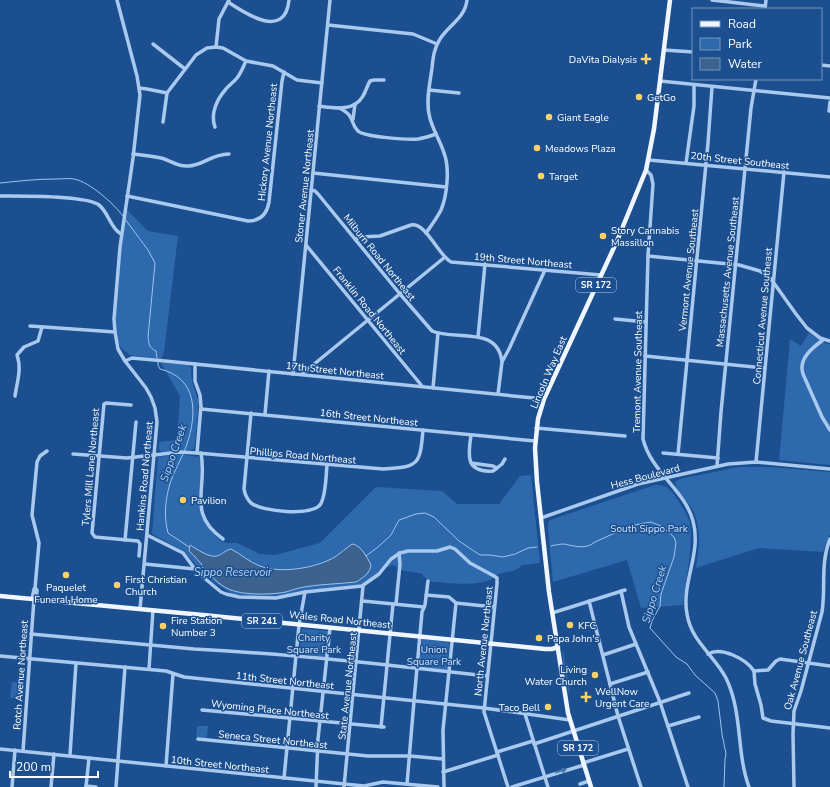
<svg xmlns="http://www.w3.org/2000/svg" width="830" height="787" font-family="'Nunito Sans',sans-serif">
<style>
.green{fill:#2e69ad}
.water{fill:#3c6290;stroke:#9cc4f0}
.lines{fill:none;stroke-linecap:round;stroke-linejoin:round}
.stream{stroke:#9cc4f0;stroke-width:1}
.minor{stroke:#a9c9ee;stroke-width:3.5}
.major{stroke:#f0f6ff;stroke-width:4.5}
.oneway{fill:#4674ac}
.poi-dot{fill:#ffd166;stroke:#1b4f8f;stroke-width:1.5}
.labels{text-anchor:middle;stroke-width:3;stroke-linejoin:round;paint-order:stroke}
.shield{fill:#1b4f8f;stroke:#bbcadd;stroke-width:1}
.shield-label{font-size:9px;font-weight:bold;fill:#fff}
.poi-label{font-size:10px;fill:#fff;stroke:#1b4f8f;text-anchor:start}
.street-label{font-size:10px;fill:#fff;stroke:#1b4f8f}
.park-label{font-size:10px;fill:#cfe3fa;stroke:#1b4f8f}
.water-label{font-size:11px;font-style:italic;fill:#b5d3f5;stroke:#1b4f8f}
</style>
<rect width="100%" height="100%" fill="#1b4f8f"/>
<g class="green">
<polygon points="127,210 148,231 178,236 164,352 161,359 130,355 121,348 117,339 116,330 116,308 121,251"/>
<polygon points="809,333 824,343 830,344 830,465 779,460 790,339 801,346"/>
<polygon points="161,363 189,365 191,368 192,382 199,402 195,445 193,450 162,452 159,450 159,442 177,440 180,396"/>
<path d="M180,454l19,3 2,5 -2,35 1,10 5,16 9,12 7,6 6,2h10l23,11 15,1 45,-12 56,-56 66,4 15,13h42l21,-28 11,-1 9,88 -18,2c-8,9 -16,5 -25,10 -2,1 -3,3 -5,4 -15,8 -47,4 -64,2l-3,-4h-2v-3l-22,-4 -8,-5 -11,4 -21,16 -61,6 -23,6 -44,-2 -29,-20 -19,-23 -33,-18 6,-77z"/>
<path d="M739,467h30l61,5v62l-7,18 -64,-4 -63,20c3,-20 6,-41 -4,-59 -4,-8 -17,-18 -17,-27l5,-3z"/>
<path d="M655,485c12,-1 16,5 22,14 4,6 9,13 12,21 6,20 -4,64 -6,85l-42,3 -14,-48 -74,22 -5,-54 1,-7 4,-2z"/>
<polygon points="302,629 328,631 326,657 299,654"/>
<polygon points="422,639 449,642 447,670 419,667"/>
<polygon points="563,651 570,692 568,691 562,652"/>
<polygon points="12,682 24,683 23,698 10,698"/>
<polygon points="197,726 208,726 207,738 196,737"/>
</g>
<path class="water" d="M352,544c9,1 15,13 19,21 -1,8 -8,13 -15,17 -17,2 -35,2 -52,5 -6,1 -12,3 -18,5 -17,3 -49,4 -63,-6 -14,-9 -22,-25 -34,-35l1,-6c7,4 19,13 27,11 5,-1 8,-6 14,-7 10,5 18,13 29,17 21,8 56,2 75,-9 6,-4 11,-9 17,-13z"/>
<g class="lines">
<g class="stream">
<path d="M0,183c19,-2 37,-4 56,-4 6,0 12,-1 18,0 16,3 40,25 49,37"/>
<path d="M125,219l23,31 7,13 -7,74c1,7 1,11 8,14l1,7"/>
<path d="M158,362v3l2,4c38,9 37,45 27,75 -5,15 -14,28 -18,43 -4,15 -5,31 -1,46l21,14"/>
<path d="M551,546c4,-1 9,-2 13,-2 10,2 22,6 31,-2l35,-16 15,-3 6,-1 10,4 13,11 2,6 -2,14 -13,37 -1,12 -8,15 -2,7 26,29 11,7 8,11 20,18 3,8 4,33 4,20 -1,5 -1,28"/>
<polyline points="366,556 378,547 391,535 399,520 416,514 425,513 434,517 459,541 480,555 490,555 503,557 515,554 528,548 537,547"/>
</g>
<g class="minor">
<polyline points="117,0 137,76 140,95 133,158 120,247 114,319 115,332 118,349 125,361 146,388 151,397 155,408 157,422 140,609"/>
<polyline points="712,0 765,6"/>
<path d="M228,2c18,12 57,38 61,-2"/>
<polyline points="765,9 766,0"/>
<polyline points="328,25 413,34 437,44"/>
<polyline points="153,44 185,69"/>
<polyline points="216,47 219,19 229,0"/>
<polyline points="664,50 693,52"/>
<polyline points="821,65 830,66"/>
<polyline points="660,81 830,98"/>
<polyline points="139,88 147,89 167,93"/>
<polyline points="429,90 459,93"/>
<path d="M319,106c15,2 35,6 44,-10 3,-5 4,-10 7,-15l4,-1h10"/>
<path d="M339,108c17,8 10,14 19,23 6,6 51,9 60,8 7,-1 12,-3 18,-5"/>
<polyline points="829,111 830,102"/>
<polyline points="353,119 355,104"/>
<polyline points="163,122 167,93 196,55 207,48 216,47 223,48 246,61 273,66 297,80 322,83"/>
<path d="M215,127c-5,-13 2,-28 11,-38 3,-4 8,-7 11,-11 4,-5 6,-11 9,-17"/>
<path d="M133,154c10,1 19,2 28,4 9,2 16,9 27,8 15,0 23,-12 41,-12"/>
<polyline points="649,160 830,177"/>
<polyline points="686,163 694,106 694,85"/>
<path d="M646,170l5,5 2,9 -5,72 -5,183c8,33 42,51 50,82 9,32 -12,62 -6,93 4,27 27,41 39,64 17,35 10,74 23,109"/>
<polyline points="313,173 446,187"/>
<path d="M311,190l4,1 3,3 82,100 32,37c22,10 66,-6 70,31"/>
<path d="M0,196c19,0 86,-1 99,9 10,8 11,23 22,29"/>
<path d="M127,196l121,25c13,0 19,-7 21,-19l13,-121 2,-9"/>
<path d="M426,233c5,-7 11,-15 15,-23 6,-14 9,-42 3,-57 -4,-13 -13,-26 -15,-39 -3,-15 1,-31 3,-46 1,-10 2,-20 8,-29 9,-14 25,-21 27,-39"/>
<path d="M355,239l6,-2 19,-1 31,-11c15,-3 27,30 40,37l150,13"/>
<polyline points="306,245 422,386"/>
<polyline points="648,256 739,265 760,271 771,279 796,314 807,328 820,338 830,341"/>
<polyline points="615,319 646,322"/>
<polyline points="30,326 115,332"/>
<polyline points="478,337 485,264"/>
<path d="M823,340c-11,8 -25,19 -20,34l19,43 8,13"/>
<polyline points="645,356 765,368"/>
<polyline points="125,361 132,358 165,361 544,399"/>
<polyline points="195,364 195,381 200,395 201,406 197,453"/>
<polyline points="293,374 330,0"/>
<polyline points="302,374 445,257"/>
<polyline points="433,388 438,333"/>
<polyline points="498,394 502,362 509,349 545,270"/>
<path d="M15,396c2,-14 7,-27 2,-41l7,-8 14,-6 4,-14"/>
<polyline points="131,405 106,403 104,404 92,533 95,537 138,541 140,544 139,556"/>
<polyline points="201,409 535,441"/>
<path d="M251,413l-7,76c1,6 3,10 7,14 12,9 59,13 69,2 6,-8 6,-30 7,-40"/>
<polyline points="265,414 269,371"/>
<polyline points="536,428 625,436"/>
<path d="M201,453c7,35 -15,60 22,86"/>
<polyline points="663,453 718,458"/>
<path d="M73,454l54,4 53,-6 17,1 186,16c36,-2 37,-4 40,-39"/>
<polyline points="678,454 708,143 712,87"/>
<polyline points="756,462 784,172"/>
<path d="M471,463l22,3 4,2 -4,3c-28,2 -25,-16 -22,-36"/>
<polyline points="717,466 721,412 751,108 756,79"/>
<polyline points="497,468 502,464 505,459"/>
<polyline points="541,518 638,484 728,464 756,462 830,469"/>
<polyline points="147,535 183,553 197,572 221,592 226,594 239,597 276,598 305,592 362,586 379,574 391,559 400,553 408,551 437,551 450,547 455,549 470,563 494,576 497,578 497,584 484,712 508,787"/>
<polyline points="125,540 136,422"/>
<polyline points="145,564 195,569"/>
<polyline points="35,588 37,590 36,600"/>
<polyline points="621,591 629,627 660,702 688,787"/>
<polyline points="426,595 449,597 456,603 494,607"/>
<polyline points="32,599 34,589 35,588 39,543 32,515 37,462 40,456 47,451"/>
<polyline points="363,601 424,607"/>
<polyline points="589,601 618,716 641,787"/>
<polyline points="396,604 400,564 399,553"/>
<polyline points="552,613 625,590"/>
<path d="M31,634l163,15c98,5 196,16 293,27"/>
<path d="M708,654c13,-8 38,5 46,17"/>
<polyline points="603,655 636,644"/>
<polyline points="0,656 166,671 184,677 484,708 570,720"/>
<polyline points="149,669 153,610"/>
<polyline points="754,671 755,684 761,705 763,718 771,721 830,728"/>
<polyline points="754,671 768,670 776,661 780,659 830,666"/>
<polyline points="610,684 648,672"/>
<polyline points="202,710 384,727"/>
<polyline points="525,714 548,787"/>
<polyline points="668,726 699,717"/>
<polyline points="381,727 393,604"/>
<polyline points="198,739 368,756 410,756 443,759"/>
<polyline points="534,744 689,693"/>
<polyline points="0,749 364,786 383,782 438,787"/>
<polyline points="23,751 34,599"/>
<polyline points="497,752 533,741"/>
<polyline points="70,755 76,663"/>
<polyline points="583,763 628,749"/>
<polyline points="166,766 173,674"/>
<polyline points="443,772 498,755"/>
<polyline points="284,778 299,625 305,592"/>
<polyline points="407,784 414,701 422,612 425,605 428,581"/>
<polyline points="580,784 589,781"/>
<polyline points="86,786 96,787"/>
<polyline points="12,787 15,750"/>
<polyline points="51,787 54,754"/>
<polyline points="86,787 89,758"/>
<polyline points="116,787 125,667"/>
<polyline points="316,787 318,739 330,628"/>
<polyline points="344,787 363,586"/>
<polyline points="444,787 443,730 456,603"/>
<polyline points="512,787 584,765"/>
<path d="M794,787l-1,-53 1,-23 7,-20 21,-79c4,-26 -2,-48 8,-73"/>
</g>
<g class="major">
<polyline points="0,596 203,615 545,649 552,649 558,647"/>
<polyline points="591,787 568,713 549,592 537,482 535,448 538,419 544,399 617,241 646,170 654,129 670,0"/>
</g>
</g>
<defs><path id="oneway-solid" d="M-6-.8H1V-3.2L6.5 0L1 3.2V.8H-6Z"/></defs>
<use class="oneway" href="#oneway-solid" transform="translate(561 771) rotate(-18)"/>
<g class="poi-dot">
<path d="M644 53h4v4h4v4h-4v4h-4v-4h-4v-4h4z"/>
<circle cx="639" cy="97" r="4"/>
<circle cx="549" cy="117" r="4"/>
<circle cx="537" cy="148" r="4"/>
<circle cx="541" cy="176" r="4"/>
<circle cx="603" cy="236" r="4"/>
<circle cx="183" cy="500" r="4"/>
<circle cx="66" cy="575" r="4"/>
<circle cx="117" cy="585" r="4"/>
<circle cx="570" cy="625" r="4"/>
<circle cx="163" cy="626" r="4"/>
<circle cx="539" cy="638" r="4"/>
<circle cx="595" cy="675" r="4"/>
<path d="M584 691h4v4h4v4h-4v4h-4v-4h-4v-4h4z"/>
<circle cx="548" cy="707" r="4"/>
</g>
<g class="labels">
<g class="shield">
<rect x="576" y="278" width="40" height="14" rx="3"/>
<rect x="242" y="614" width="40" height="14" rx="3"/>
<rect x="558" y="741" width="40" height="14" rx="3"/>
</g>
<g class="shield-label">
<text x="596" y="288">SR 172</text>
<text x="262" y="624">SR 241</text>
<text x="578" y="751">SR 172</text>
</g>
<g class="poi-label">
<text x="637" y="63" text-anchor="end">DaVita Dialysis</text>
<text x="647" y="101">GetGo</text>
<text x="557" y="121">Giant Eagle</text>
<text x="545" y="152">Meadows Plaza</text>
<text x="549" y="180">Target</text>
<text x="611" y="234">Story Cannabis<tspan x="611" dy="12">Massillon</tspan></text>
<text x="191" y="504">Pavilion</text>
<text x="125" y="583">First Christian<tspan x="125" dy="12">Church</tspan></text>
<text x="66" y="591" text-anchor="middle">Paquelet<tspan x="66" dy="12">Funeral Home</tspan></text>
<text x="171" y="624">Fire Station<tspan x="171" dy="12">Number 3</tspan></text>
<text x="578" y="629">KFC</text>
<text x="547" y="642">Papa John's</text>
<text x="587" y="673" text-anchor="end">Living<tspan x="587" dy="12">Water Church</tspan></text>
<text x="595" y="695">WellNow<tspan x="595" dy="12">Urgent Care</tspan></text>
<text x="540" y="711" text-anchor="end">Taco Bell</text>
</g>
<g class="street-label">
<text transform="translate(267 142) rotate(-84)" y="4">Hickory Avenue Northeast</text>
<text transform="translate(740 160) rotate(6)" y="4">20th Street Southeast</text>
<text transform="translate(304 186) rotate(-84)" y="4">Stoner Avenue Northeast</text>
<text transform="translate(380 257) rotate(51)" y="4">Milburn Road Northeast</text>
<text transform="translate(523 260) rotate(5)" y="4">19th Street Northeast</text>
<text transform="translate(688 270) rotate(-84)" y="4">Vermont Avenue Southeast</text>
<text transform="translate(727 272) rotate(-84)" y="4">Massachusetts Avenue Southeast</text>
<text transform="translate(370 310) rotate(51)" y="4">Franklin Road Northeast</text>
<text transform="translate(762 316) rotate(-85)" y="4">Connecticut Avenue Southeast</text>
<text transform="translate(335 370) rotate(6)" y="4">17th Street Northeast</text>
<text transform="translate(548 372) rotate(-67)" y="4">Lincoln Way East</text>
<text transform="translate(637 372) rotate(-89)" y="4">Tremont Avenue Southeast</text>
<text transform="translate(369 417) rotate(6)" y="4">16th Street Northeast</text>
<text transform="translate(303 455) rotate(5)" y="4">Phillips Road Northeast</text>
<text transform="translate(90 467) rotate(-85)" y="4">Tylers Mill Lane Northeast</text>
<text transform="translate(144 476) rotate(-85)" y="4">Hankins Road Northeast</text>
<text transform="translate(645 476) rotate(-15)" y="4">Hess Boulevard</text>
<text transform="translate(340 619) rotate(6)" y="4">Wales Road Northeast</text>
<text transform="translate(483 641) rotate(-84)" y="4">North Avenue Northeast</text>
<text transform="translate(800 660) rotate(-75)" y="4">Oak Avenue Southeast</text>
<text transform="translate(20 675) rotate(-86)" y="4">Rotch Avenue Northeast</text>
<text transform="translate(285 680) rotate(6)" y="4">11th Street Northeast</text>
<text transform="translate(347 686) rotate(-84)" y="4">State Avenue Northeast</text>
<text transform="translate(270 709) rotate(6)" y="4">Wyoming Place Northeast</text>
<text transform="translate(273 739) rotate(6)" y="4">Seneca Street Northeast</text>
<text transform="translate(220 764) rotate(6)" y="4">10th Street Northeast</text>
</g>
<g class="park-label">
<text x="649" y="532">South Sippo Park</text>
<text x="314" y="641">Charity<tspan x="314" dy="12">Square Park</tspan></text>
<text x="434" y="653">Union<tspan x="434" dy="12">Square Park</tspan></text>
</g>
<g class="water-label">
<text transform="translate(173 453) rotate(-71)" y="4">Sippo Creek</text>
<text x="233" y="576">Sippo Reservoir</text>
<text transform="translate(654 594) rotate(-73)" y="4">Sippo Creek</text>
</g>
</g>
<rect x="692" y="8" width="130" height="72" fill="#1b4f8f" stroke="#7695bc"/>
<rect x="700" y="21" width="20" height="6" fill="#f0f6ff" stroke="#7695bc"/>
<text x="728" y="28" font-size="12" fill="#ffffff">Road</text>
<rect x="700" y="38" width="20" height="12" fill="#2e69ad" stroke="#7695bc"/>
<text x="728" y="48" font-size="12" fill="#ffffff">Park</text>
<rect x="700" y="58" width="20" height="12" fill="#3c6290" stroke="#7695bc"/>
<text x="728" y="68" font-size="12" fill="#ffffff">Water</text>
<path d="M10 771v6h88v-6" fill="none" stroke="#ffffff" stroke-width="2"/>
<text x="16" y="771" font-size="12" fill="#ffffff" stroke="#1b4f8f" stroke-width="3" paint-order="stroke">200 m</text>
</svg>
